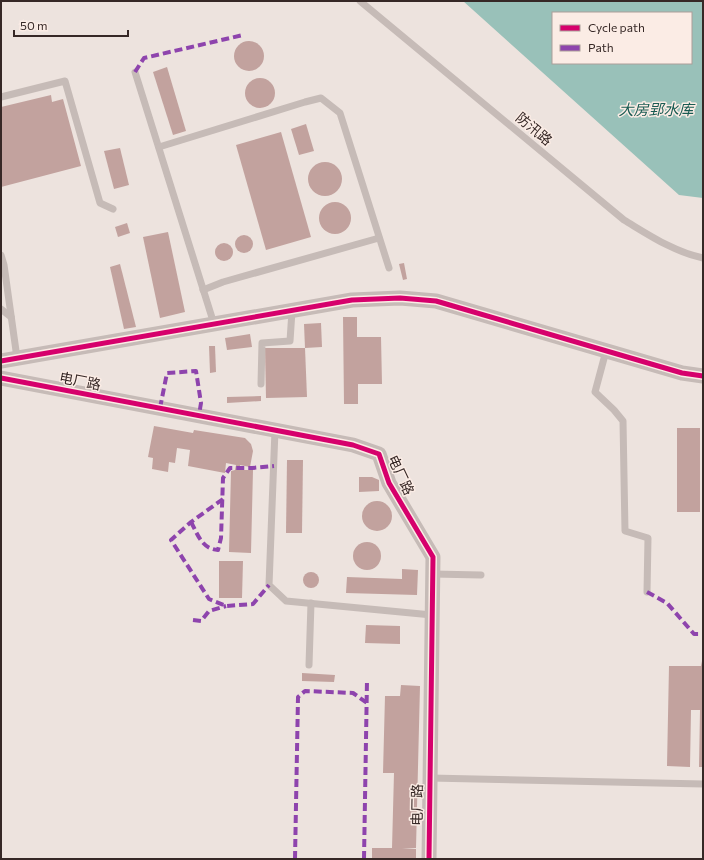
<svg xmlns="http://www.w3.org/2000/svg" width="704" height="860" font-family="Commissioner,'Noto Sans SC',sans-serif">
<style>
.water{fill:#99c1b9;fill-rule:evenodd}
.building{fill:#c2a29e}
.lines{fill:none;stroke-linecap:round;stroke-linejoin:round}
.lane{stroke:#c6bbb7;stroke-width:7}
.street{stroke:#c6bbb7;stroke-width:15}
.quiet{stroke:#8e44ad;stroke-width:4;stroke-dasharray:8 4;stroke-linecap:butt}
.cycleway-casing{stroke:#fbece5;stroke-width:8}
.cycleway{stroke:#d6006c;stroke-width:5}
.labels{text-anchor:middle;stroke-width:3;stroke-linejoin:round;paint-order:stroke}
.street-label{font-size:14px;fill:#362826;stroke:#fbece5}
.water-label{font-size:15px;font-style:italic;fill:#185b52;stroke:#fbece5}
</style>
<rect width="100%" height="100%" fill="#ede3de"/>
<path class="water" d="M463,1h240v197l-24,-3zM553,13h138v50h-138z"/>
<g class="building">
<circle cx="249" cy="56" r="15"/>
<polygon points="167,67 186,131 173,135 153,72"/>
<circle cx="260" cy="93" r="15"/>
<polygon points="51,95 52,102 63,99 81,166 1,187 1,107"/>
<polygon points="306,124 314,151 299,155 291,129"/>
<polygon points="281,132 311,237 266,250 236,145"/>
<polygon points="120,148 129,185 114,189 104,151"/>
<circle cx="325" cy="179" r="17"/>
<circle cx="335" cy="218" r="16"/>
<polygon points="127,223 130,233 118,237 115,227"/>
<polygon points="168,232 185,312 160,318 143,237"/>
<circle cx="244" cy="244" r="9"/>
<circle cx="224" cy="252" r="9"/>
<polygon points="404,263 407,279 403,280 399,264"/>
<polygon points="120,264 136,327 124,329 110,267"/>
<polygon points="343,317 357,317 357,337 381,337 382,384 358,384 358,404 344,404"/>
<polygon points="321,323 322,347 305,348 304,324"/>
<polygon points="250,334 252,347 227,350 225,338"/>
<polygon points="209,346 215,346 216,372 210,373"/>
<polygon points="265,348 305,348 307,397 266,398"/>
<polygon points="261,396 261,401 227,403 227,397"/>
<polygon points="154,426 193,433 194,430 245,438 251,444 253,451 250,467 240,465 241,470 253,470 251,553 229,552 231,471 235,470 236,465 226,463 225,473 188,466 190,450 177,448 175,463 169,462 168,472 152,469 153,458 148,457"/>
<rect x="677" y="428" width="23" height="84"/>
<polygon points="287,460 303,460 302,533 286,533"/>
<polygon points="359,477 372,477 379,480 379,491 359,492"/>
<circle cx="377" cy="516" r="15"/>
<circle cx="367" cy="556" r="14"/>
<polygon points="219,561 243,561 242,598 219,598"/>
<polygon points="402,569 418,570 417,595 346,593 347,577 402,579"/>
<circle cx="311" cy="580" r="8"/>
<polygon points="366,625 400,626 400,644 365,643"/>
<polygon points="702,661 703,661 703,767 699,767 700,710 691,710 690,767 667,766 669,666 701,666"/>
<polygon points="302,673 335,675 334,682 302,681"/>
<polygon points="401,685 420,686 416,848 402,848 416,849 416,859 372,859 372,848 392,848 394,773 383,773 385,696 400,696"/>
</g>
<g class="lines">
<g class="lane">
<path d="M360,1l264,219c25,15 50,32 79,38"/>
<polyline points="135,72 214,324"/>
<polyline points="1,97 65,81 100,203 113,209"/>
<polyline points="159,147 305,102 321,98 340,113 389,268"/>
<polyline points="1,255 4,265 17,358"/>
<polyline points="203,290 223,282 379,238"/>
<polyline points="1,309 11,317"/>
<polyline points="606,351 595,392 614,410 623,421 625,531 648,538 647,592"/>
<polyline points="261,384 262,343 290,341 292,311"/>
<polyline points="275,430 269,585 286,601 432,615"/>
<polyline points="433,574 481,575"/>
<polyline points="309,665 311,603"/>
<polyline points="430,778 703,784"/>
</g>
<g class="street">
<polyline points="1,361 352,300 400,298 436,301 682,373 703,376"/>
<polyline points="1,378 353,445 379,454 389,483 433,557 429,859"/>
</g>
<g class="quiet">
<polyline points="135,72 144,58 243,35"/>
<polyline points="160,408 167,373 196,371 201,403 199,415"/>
<polyline points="223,499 191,522 171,540 209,599 226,606 253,604 269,585"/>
<path d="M191,522c7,13 11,27 27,28l3,-12 2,-60 7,-10h22l22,-2"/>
<polyline points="647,592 667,603 694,634 703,634"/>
<polyline points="193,620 201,621 209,611 226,606"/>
<polyline points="295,859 298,697 305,691 353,693 367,703"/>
<polyline points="364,859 367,680"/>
</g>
<g class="cycleway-casing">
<g id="cycleway">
<polyline points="1,361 352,300 400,298 436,301 682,373 703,376"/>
<polyline points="1,378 353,445 379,454 389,483 433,557 429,859"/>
</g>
</g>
<use href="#cycleway" class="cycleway"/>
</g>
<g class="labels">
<g class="street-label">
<text transform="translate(534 129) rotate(40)" y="5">防汛路</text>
<text transform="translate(80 381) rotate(11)" y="5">电厂路</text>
<text transform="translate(401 475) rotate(65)" y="5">电厂路</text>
<text transform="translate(417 805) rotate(-89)" y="5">电厂路</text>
</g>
<g class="water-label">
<text x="656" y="115">大房郢水库</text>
</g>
</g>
<rect width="704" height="860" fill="none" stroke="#362826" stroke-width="4"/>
<rect x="552" y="12" width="140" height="52" fill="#fbece5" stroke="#ac9e99"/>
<rect x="560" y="25" width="20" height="6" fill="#d6006c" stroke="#ac9e99"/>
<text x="588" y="32" font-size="12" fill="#362826">Cycle path</text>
<rect x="560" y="45" width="20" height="6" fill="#8e44ad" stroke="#ac9e99"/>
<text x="588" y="52" font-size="12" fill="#362826">Path</text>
<path d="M14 30v6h114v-6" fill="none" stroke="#362826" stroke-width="2"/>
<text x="20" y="30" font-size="12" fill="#362826" stroke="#fbece5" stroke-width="3" paint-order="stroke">50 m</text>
</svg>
